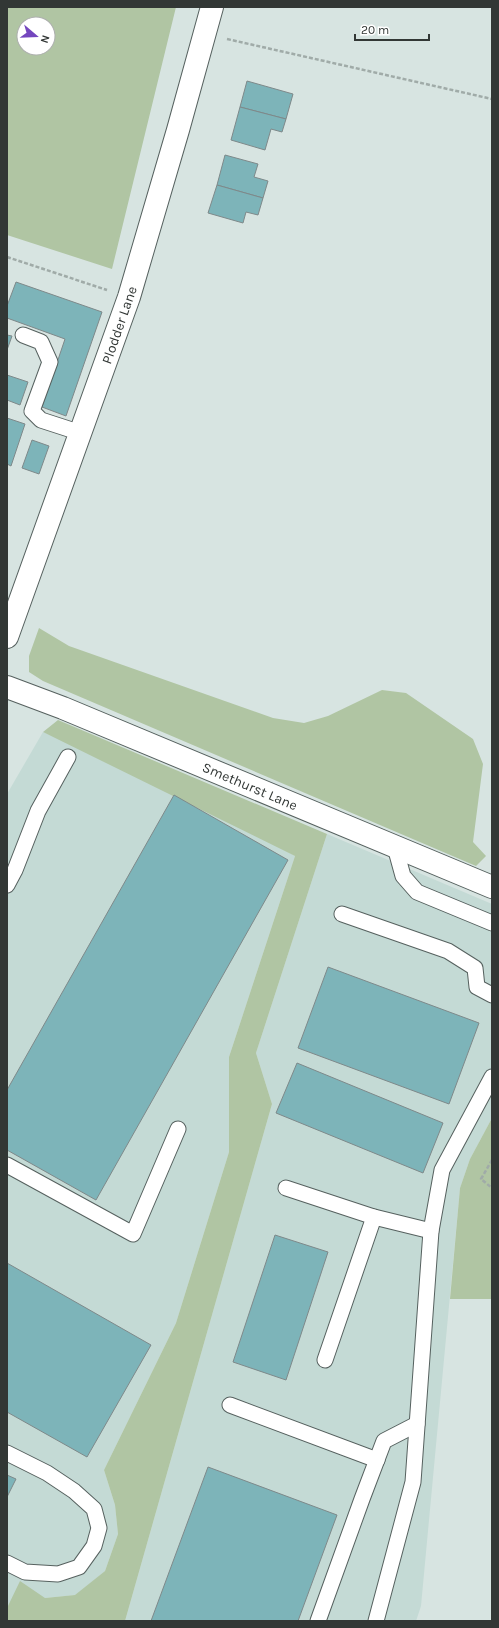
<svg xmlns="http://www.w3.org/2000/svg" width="499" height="1628" font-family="Karla,sans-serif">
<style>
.built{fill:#c4dad5}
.green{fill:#b0c5a3;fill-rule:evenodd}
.building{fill:#7db4b9;stroke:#7e898a}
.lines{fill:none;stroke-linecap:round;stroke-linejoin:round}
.lane-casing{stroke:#56615f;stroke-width:17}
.secondary-casing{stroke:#56615f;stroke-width:24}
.path{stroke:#a0aba8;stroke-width:2.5;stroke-dasharray:4 2;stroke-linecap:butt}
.lane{stroke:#fff;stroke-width:15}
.secondary{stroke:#fff;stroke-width:22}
.labels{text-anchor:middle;stroke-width:4;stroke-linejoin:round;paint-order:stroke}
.street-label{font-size:14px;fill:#323735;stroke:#fff}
</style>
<rect width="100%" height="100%" fill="#d7e4e1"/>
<g class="built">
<polygon points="43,732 176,789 295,856 229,1057 229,1152 176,1323 104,1470 115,1505 118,1534 105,1571 76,1595 45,1598 7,1608 7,794"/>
<polygon points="327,834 492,904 492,1118 470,1159 460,1188 421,1606 416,1621 125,1621 272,1104 256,1053"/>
</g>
<g class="green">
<path d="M7,7h169l-64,262 -105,-34zM24,24h24v24h-24z"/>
<polygon points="39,628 69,646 273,718 304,723 328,716 382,690 406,693 473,739 483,764 473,842 486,856 476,866 43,681 29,672 29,656"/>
<polygon points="58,720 327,834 256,1053 272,1104 125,1621 7,1621 7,1608 20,1581 45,1598 75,1595 105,1571 118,1534 115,1505 104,1470 176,1323 229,1152 229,1057 295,856 43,732"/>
<polygon points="492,1118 492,1299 450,1299 460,1188 470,1159"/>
</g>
<g class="building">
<polygon points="247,81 293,94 286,119 240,107"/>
<polygon points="240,107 286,119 282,132 271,129 265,150 231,140"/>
<polygon points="225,155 258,164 254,177 268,181 263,198 217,185"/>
<polygon points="217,185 263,198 258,215 246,212 243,223 208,213"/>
<polygon points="16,282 102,312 66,416 42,407 65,339 7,318 7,306"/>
<polygon points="7,335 12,336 7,350"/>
<polygon points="7,375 28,382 20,405 7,400"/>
<polygon points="7,418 25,424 11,466 7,464"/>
<polygon points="32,440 49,446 39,474 22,468"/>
<polygon points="174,795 288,860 96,1200 7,1150 7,1090"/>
<polygon points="328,967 479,1023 449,1104 298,1048"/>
<polygon points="297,1063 443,1123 423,1173 276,1113"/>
<polygon points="275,1235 328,1252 286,1380 233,1362"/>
<polygon points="7,1263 151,1345 87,1457 7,1412"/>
<polygon points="208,1467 337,1515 298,1621 151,1621"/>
<polygon points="7,1475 16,1479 7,1497"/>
</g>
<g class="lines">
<g class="lane-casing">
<g id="lane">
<polyline points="23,335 41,342 50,362 32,411 41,420 81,433"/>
<polyline points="395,847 403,876 417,892 492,923"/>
<polyline points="7,885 15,870 38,811 68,757"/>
<polyline points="342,914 448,951 475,968 477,987 492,995"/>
<polyline points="7,1165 133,1234 178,1129"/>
<polyline points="286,1188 374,1217 431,1231"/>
<polyline points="325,1360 374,1217"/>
<polyline points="230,1405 377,1460"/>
<polyline points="7,1453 47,1473 74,1491 94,1509 99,1528 94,1546 79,1567 58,1574 25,1572 7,1563"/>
<polyline points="318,1621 362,1499 384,1441 417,1424"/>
<polyline points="376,1621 413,1482 431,1231 442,1170 492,1077"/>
</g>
</g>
<g class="secondary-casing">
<g id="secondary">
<polyline points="7,637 129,297 178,130 212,7"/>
<polyline points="7,687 63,708 492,887"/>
</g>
</g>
<g class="path">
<polyline points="227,39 492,99"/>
<polyline points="7,257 107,290"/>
<polyline points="492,1160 481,1179 492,1188"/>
</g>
<use href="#lane" class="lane"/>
<use href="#secondary" class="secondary"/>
</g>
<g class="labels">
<g class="street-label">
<text transform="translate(119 325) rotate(-71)" y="5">Plodder Lane</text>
<text transform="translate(250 786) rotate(23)" y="5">Smethurst Lane</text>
</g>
</g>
<rect width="499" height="1628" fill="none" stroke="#323735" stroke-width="16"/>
<g transform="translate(36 36) rotate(109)"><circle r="19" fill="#ffffff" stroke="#adafae"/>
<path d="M0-3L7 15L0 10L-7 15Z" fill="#7446be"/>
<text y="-6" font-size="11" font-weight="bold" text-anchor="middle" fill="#323735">N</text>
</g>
<path d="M355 34v6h74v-6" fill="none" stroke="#323735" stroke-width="2"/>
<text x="361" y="34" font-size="12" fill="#323735" stroke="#ffffff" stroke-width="3" paint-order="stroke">20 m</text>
</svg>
